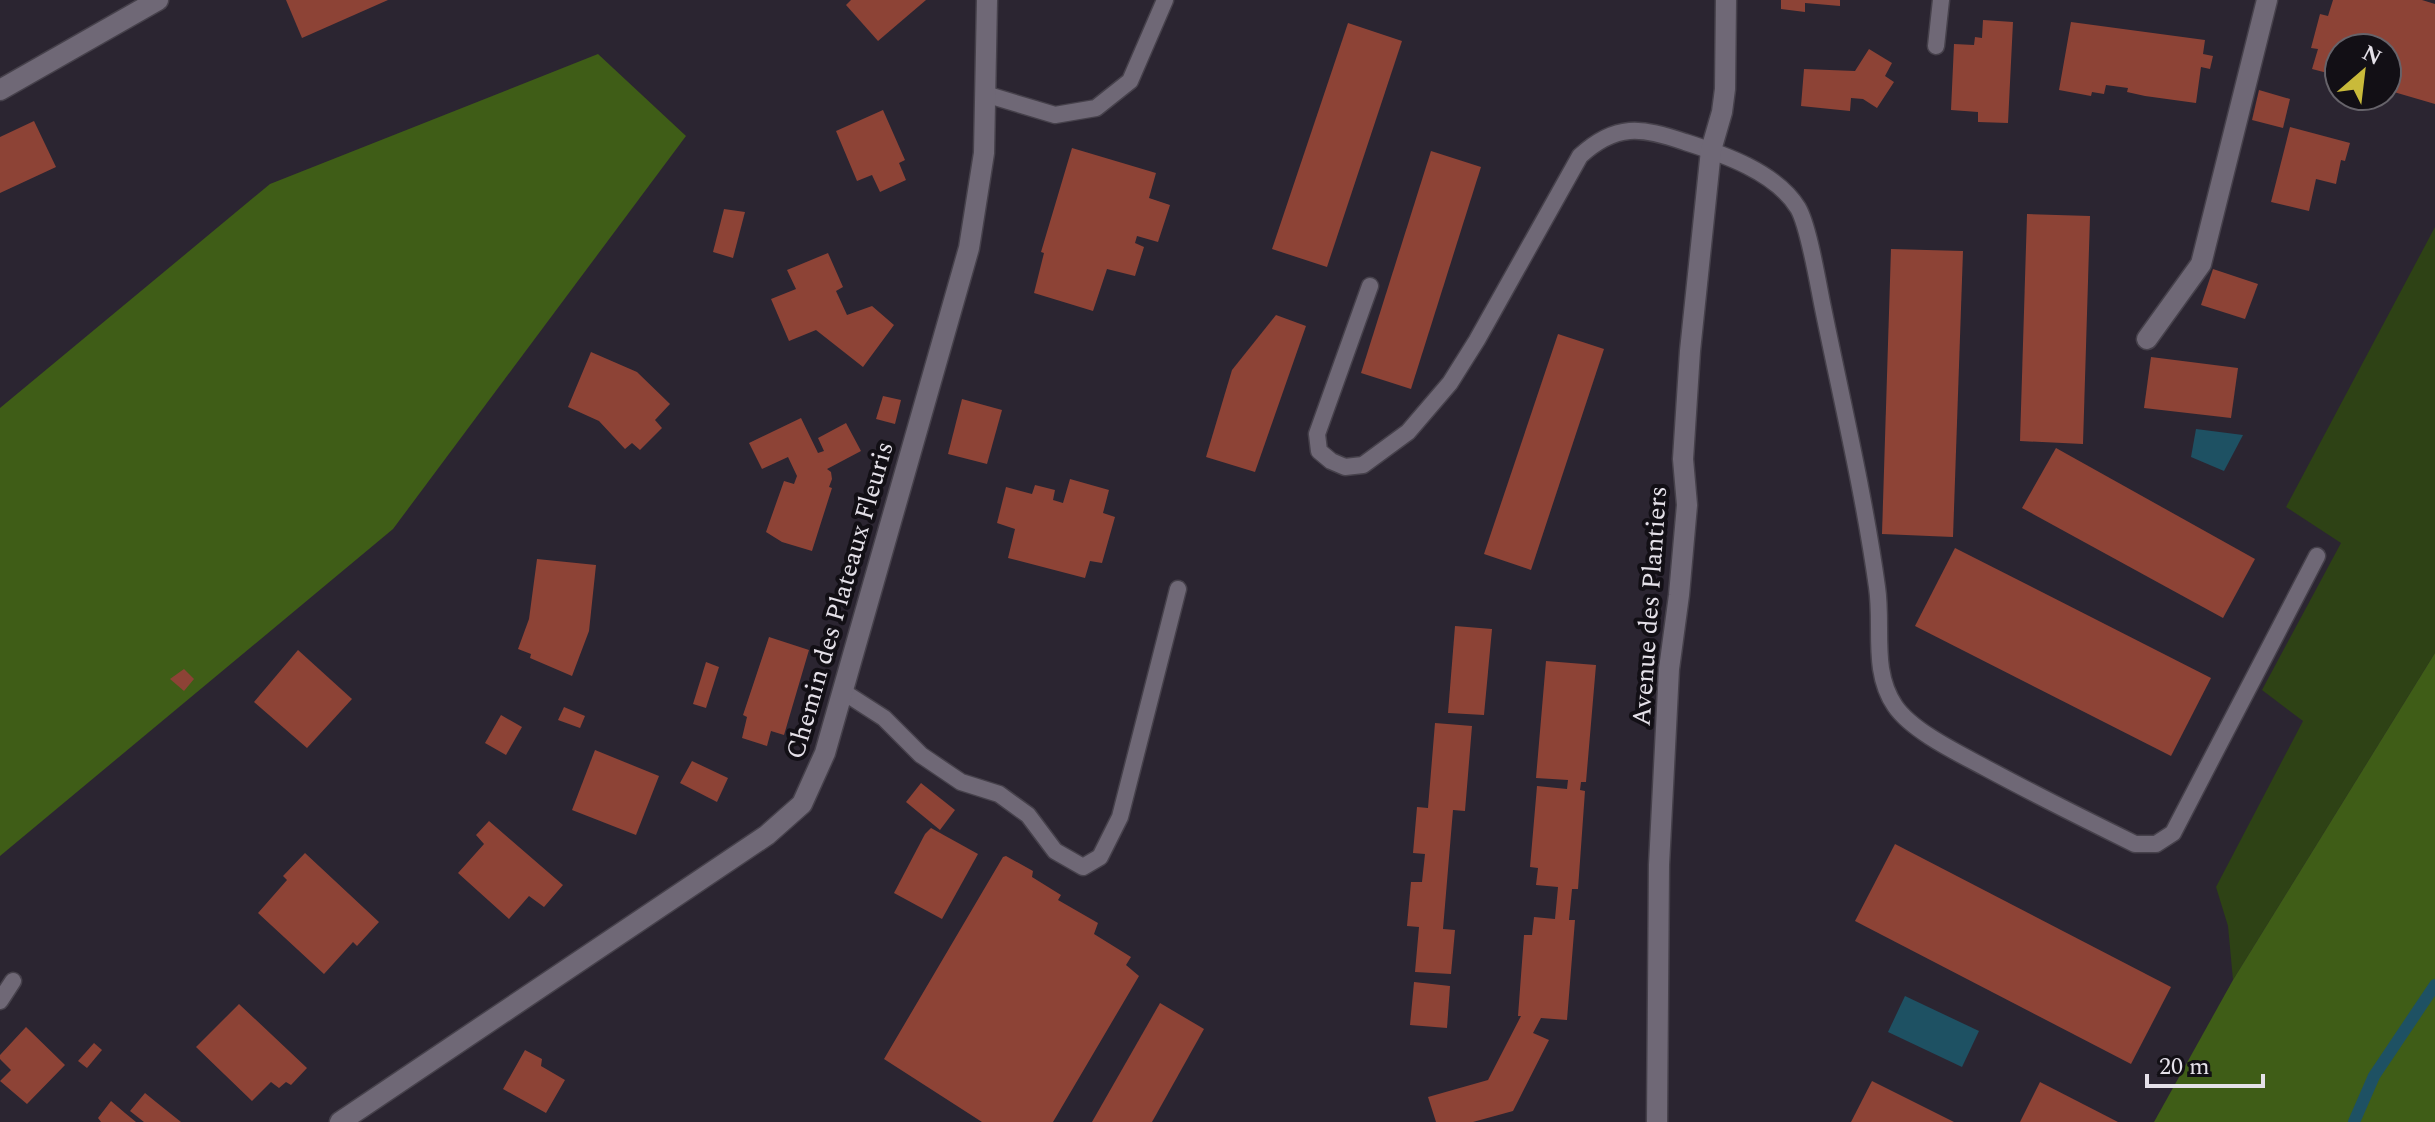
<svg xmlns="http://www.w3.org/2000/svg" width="2435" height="1122" font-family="Spectral,serif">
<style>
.green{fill:#2e4215}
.forest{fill:#3f5d17}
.water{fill:#1e5163}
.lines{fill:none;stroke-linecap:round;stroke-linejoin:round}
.stream{stroke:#1e5163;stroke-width:12}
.building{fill:#8d4336}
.lane-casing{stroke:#46414b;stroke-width:19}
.street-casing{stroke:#46414b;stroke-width:23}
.lane{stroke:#6f6876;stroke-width:16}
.street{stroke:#6f6876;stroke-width:20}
.labels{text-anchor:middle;stroke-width:8;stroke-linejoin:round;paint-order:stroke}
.street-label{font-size:26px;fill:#e5e1e9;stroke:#120f15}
</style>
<rect width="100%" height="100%" fill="#2b2531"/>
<polygon class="green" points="2435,227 2435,653 2233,980 2228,926 2216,887 2303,721 2262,690 2341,543 2286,507"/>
<g class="forest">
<polygon points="598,54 686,136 393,529 0,856 0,408 270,184"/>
<polygon points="2435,653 2435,1122 2154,1122 2233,980"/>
</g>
<g class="water">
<polygon points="2196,429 2243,435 2224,471 2191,457"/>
<polygon points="1905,996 1979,1031 1962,1067 1888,1032"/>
</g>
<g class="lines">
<polyline class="stream" points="2354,1122 2374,1076 2435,985"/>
</g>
<g class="building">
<polygon points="286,0 388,0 302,38"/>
<polygon points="851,0 926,0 878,41 846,5"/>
<polygon points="1781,0 1840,0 1840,6 1805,3 1805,12 1781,9"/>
<polygon points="2333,0 2422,0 2435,4 2435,104 2387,90 2387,48 2339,48 2339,76 2312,69 2318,49 2311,48 2320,14 2328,16"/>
<polygon points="1983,20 2013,22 2008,123 1978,122 1978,112 1951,110 1954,44 1974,45 1975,37 1982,38"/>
<polygon points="2071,22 2205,40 2203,54 2213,56 2210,69 2201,67 2196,103 2145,96 2127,92 2128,88 2106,85 2104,94 2092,92 2091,96 2059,90"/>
<polygon points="1348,23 1402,41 1327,267 1272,249"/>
<polygon points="1869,49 1892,63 1885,76 1894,82 1877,108 1863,99 1851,98 1850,111 1801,106 1804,69 1855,71"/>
<polygon points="2259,90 2290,99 2283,128 2252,120"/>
<polygon points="883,110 905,160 899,163 906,180 880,192 872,175 857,181 836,131"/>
<polygon points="34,121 56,167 0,193 0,137"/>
<polygon points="2290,127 2350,143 2345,161 2341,160 2336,184 2316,179 2309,211 2271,202"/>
<polygon points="1072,148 1156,173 1149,198 1170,205 1158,242 1137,236 1135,243 1144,247 1135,276 1107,269 1093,311 1034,293 1044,253 1041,252"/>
<polygon points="1431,151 1481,167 1411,389 1361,373"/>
<polygon points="724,209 745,212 733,258 713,252"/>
<polygon points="2027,214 2090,216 2083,444 2020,441"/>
<polygon points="1891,249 1963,251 1953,537 1882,534"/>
<polygon points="828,253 843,287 836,291 847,315 872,306 894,325 863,367 816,330 789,341 771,299 796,289 787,270"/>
<polygon points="2213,269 2258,284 2245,319 2201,305"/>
<polygon points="1276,315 1306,326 1255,472 1206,457 1232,370"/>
<polygon points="1558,334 1604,349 1531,570 1484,554"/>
<polygon points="591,352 637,372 670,404 655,420 662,428 640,450 632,443 625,449 599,421 568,407"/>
<polygon points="2151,357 2238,368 2231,418 2144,408"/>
<polygon points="883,396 901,400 895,424 876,419"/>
<polygon points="962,399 1002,410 987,464 948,454"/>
<polygon points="801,418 818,453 824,451 818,438 846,423 861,451 827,469 831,472 832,479 829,487 832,488 812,551 782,542 766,532 784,481 794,484 797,476 788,457 762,469 749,443"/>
<polygon points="2056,448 2255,559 2223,618 2022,508"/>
<polygon points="1070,479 1109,490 1103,513 1115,517 1102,563 1090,561 1085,578 1008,558 1015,529 997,523 1006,487 1032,494 1035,485 1055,490 1053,500 1063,503"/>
<polygon points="1955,548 2211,678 2171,756 1915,626"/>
<polygon points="537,559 596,565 589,631 572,676 530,658 531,654 518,649 529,619"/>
<polygon points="1455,626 1492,629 1484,715 1448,713"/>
<polygon points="769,637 809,650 784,735 771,731 767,746 742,738 747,717 743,715"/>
<polygon points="298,650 352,699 307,748 254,702"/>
<polygon points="1546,661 1596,665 1586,782 1581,782 1580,790 1585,791 1578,889 1572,889 1569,920 1575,920 1567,1020 1541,1018 1533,1033 1549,1040 1513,1111 1473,1122 1436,1122 1428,1097 1488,1080 1521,1016 1518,1016 1524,935 1532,935 1534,917 1555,919 1558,887 1536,885 1538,868 1530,867 1537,786 1567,789 1568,780 1536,778"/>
<polygon points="706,662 719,667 706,708 693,704"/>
<polygon points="184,669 194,679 184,691 170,679"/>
<polygon points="564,707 585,716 580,728 558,720"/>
<polygon points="501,715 522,727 506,755 485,743"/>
<polygon points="1435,723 1472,726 1465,811 1453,810 1443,929 1455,930 1451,974 1415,972 1419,927 1407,926 1411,882 1422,882 1425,854 1413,853 1417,807 1428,808"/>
<polygon points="595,750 659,776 636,835 572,810"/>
<polygon points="692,761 728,778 717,802 680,783"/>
<polygon points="921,783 955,810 940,830 906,802"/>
<polygon points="489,821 563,885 544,907 529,896 509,919 458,873 484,844 476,835"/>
<polygon points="931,828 978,854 942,919 894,893 925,834"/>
<polygon points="1895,844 2171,987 2131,1064 1855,921"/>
<polygon points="305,853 379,922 357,946 353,942 324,974 258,913 287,880 283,876"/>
<polygon points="1006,856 1033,871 1032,877 1061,895 1058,900 1098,923 1094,934 1131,957 1126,965 1139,976 1053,1122 982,1122 884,1059 1003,857"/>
<polygon points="1414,982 1450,986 1447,1028 1410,1025"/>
<polygon points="1160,1003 1204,1029 1152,1122 1092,1122"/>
<polygon points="239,1004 307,1068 291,1085 286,1082 279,1088 271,1082 252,1101 196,1047"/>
<polygon points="26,1027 65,1065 27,1104 0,1081 11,1070 0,1059 0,1055"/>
<polygon points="94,1043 102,1050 87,1068 78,1061"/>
<polygon points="525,1050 542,1059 541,1066 565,1080 546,1113 503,1089"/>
<polygon points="1872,1081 1954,1122 1851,1122"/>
<polygon points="2040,1082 2118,1122 2020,1122"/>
<polygon points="145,1093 156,1102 181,1122 144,1122 130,1111"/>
<polygon points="111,1101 125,1113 136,1122 101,1122 98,1118"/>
</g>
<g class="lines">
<g class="lane-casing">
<g id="lane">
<polyline points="1936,46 1941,0"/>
<polyline points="985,94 1055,115 1096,108 1130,81 1165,0"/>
<path d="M1370,286l-53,148 2,17 12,10 14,6 18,-2 45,-33 42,-49 27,-43 103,-184c36,-33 61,-29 105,-14 38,12 91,30 113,66 11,19 20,76 25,100 19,93 41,186 54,279 6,40 -6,84 18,119 17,25 63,47 89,61 50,27 100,52 151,77h21l17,-11 144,-277"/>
<polyline points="842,691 884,718 921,755 961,782 999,794 1028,815 1055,851 1083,867 1100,857 1120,817 1178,589"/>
<polyline points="0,1001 13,981"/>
</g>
</g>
<g class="street-casing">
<g id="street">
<polyline points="0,90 158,0"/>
<polyline points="2147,339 2201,264 2267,0"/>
<polyline points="340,1122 767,835 802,804 825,753 969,248 984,153 987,0"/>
<polyline points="1657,1122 1659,865 1669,669 1679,595 1687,505 1683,459 1690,351 1711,150 1722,112 1725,89 1726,0"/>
</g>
</g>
<use href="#lane" class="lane"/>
<use href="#street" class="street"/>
</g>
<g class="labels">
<g class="street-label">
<text transform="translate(839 600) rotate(-74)" y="9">Chemin des Plateaux Fleuris</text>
<text transform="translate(1649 606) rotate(-86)" y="9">Avenue des Plantiers</text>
</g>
</g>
<g transform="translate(2363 72) rotate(28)"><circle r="38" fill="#120f15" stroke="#66636a" stroke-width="2"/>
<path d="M0-6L14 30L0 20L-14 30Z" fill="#c9ba3a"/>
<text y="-12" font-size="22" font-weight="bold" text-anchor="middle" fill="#e5e1e9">N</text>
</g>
<path d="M2147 1074v12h116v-12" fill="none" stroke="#e5e1e9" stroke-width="4"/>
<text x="2159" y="1074" font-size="24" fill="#e5e1e9" stroke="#120f15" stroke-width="6" paint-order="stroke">20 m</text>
</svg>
